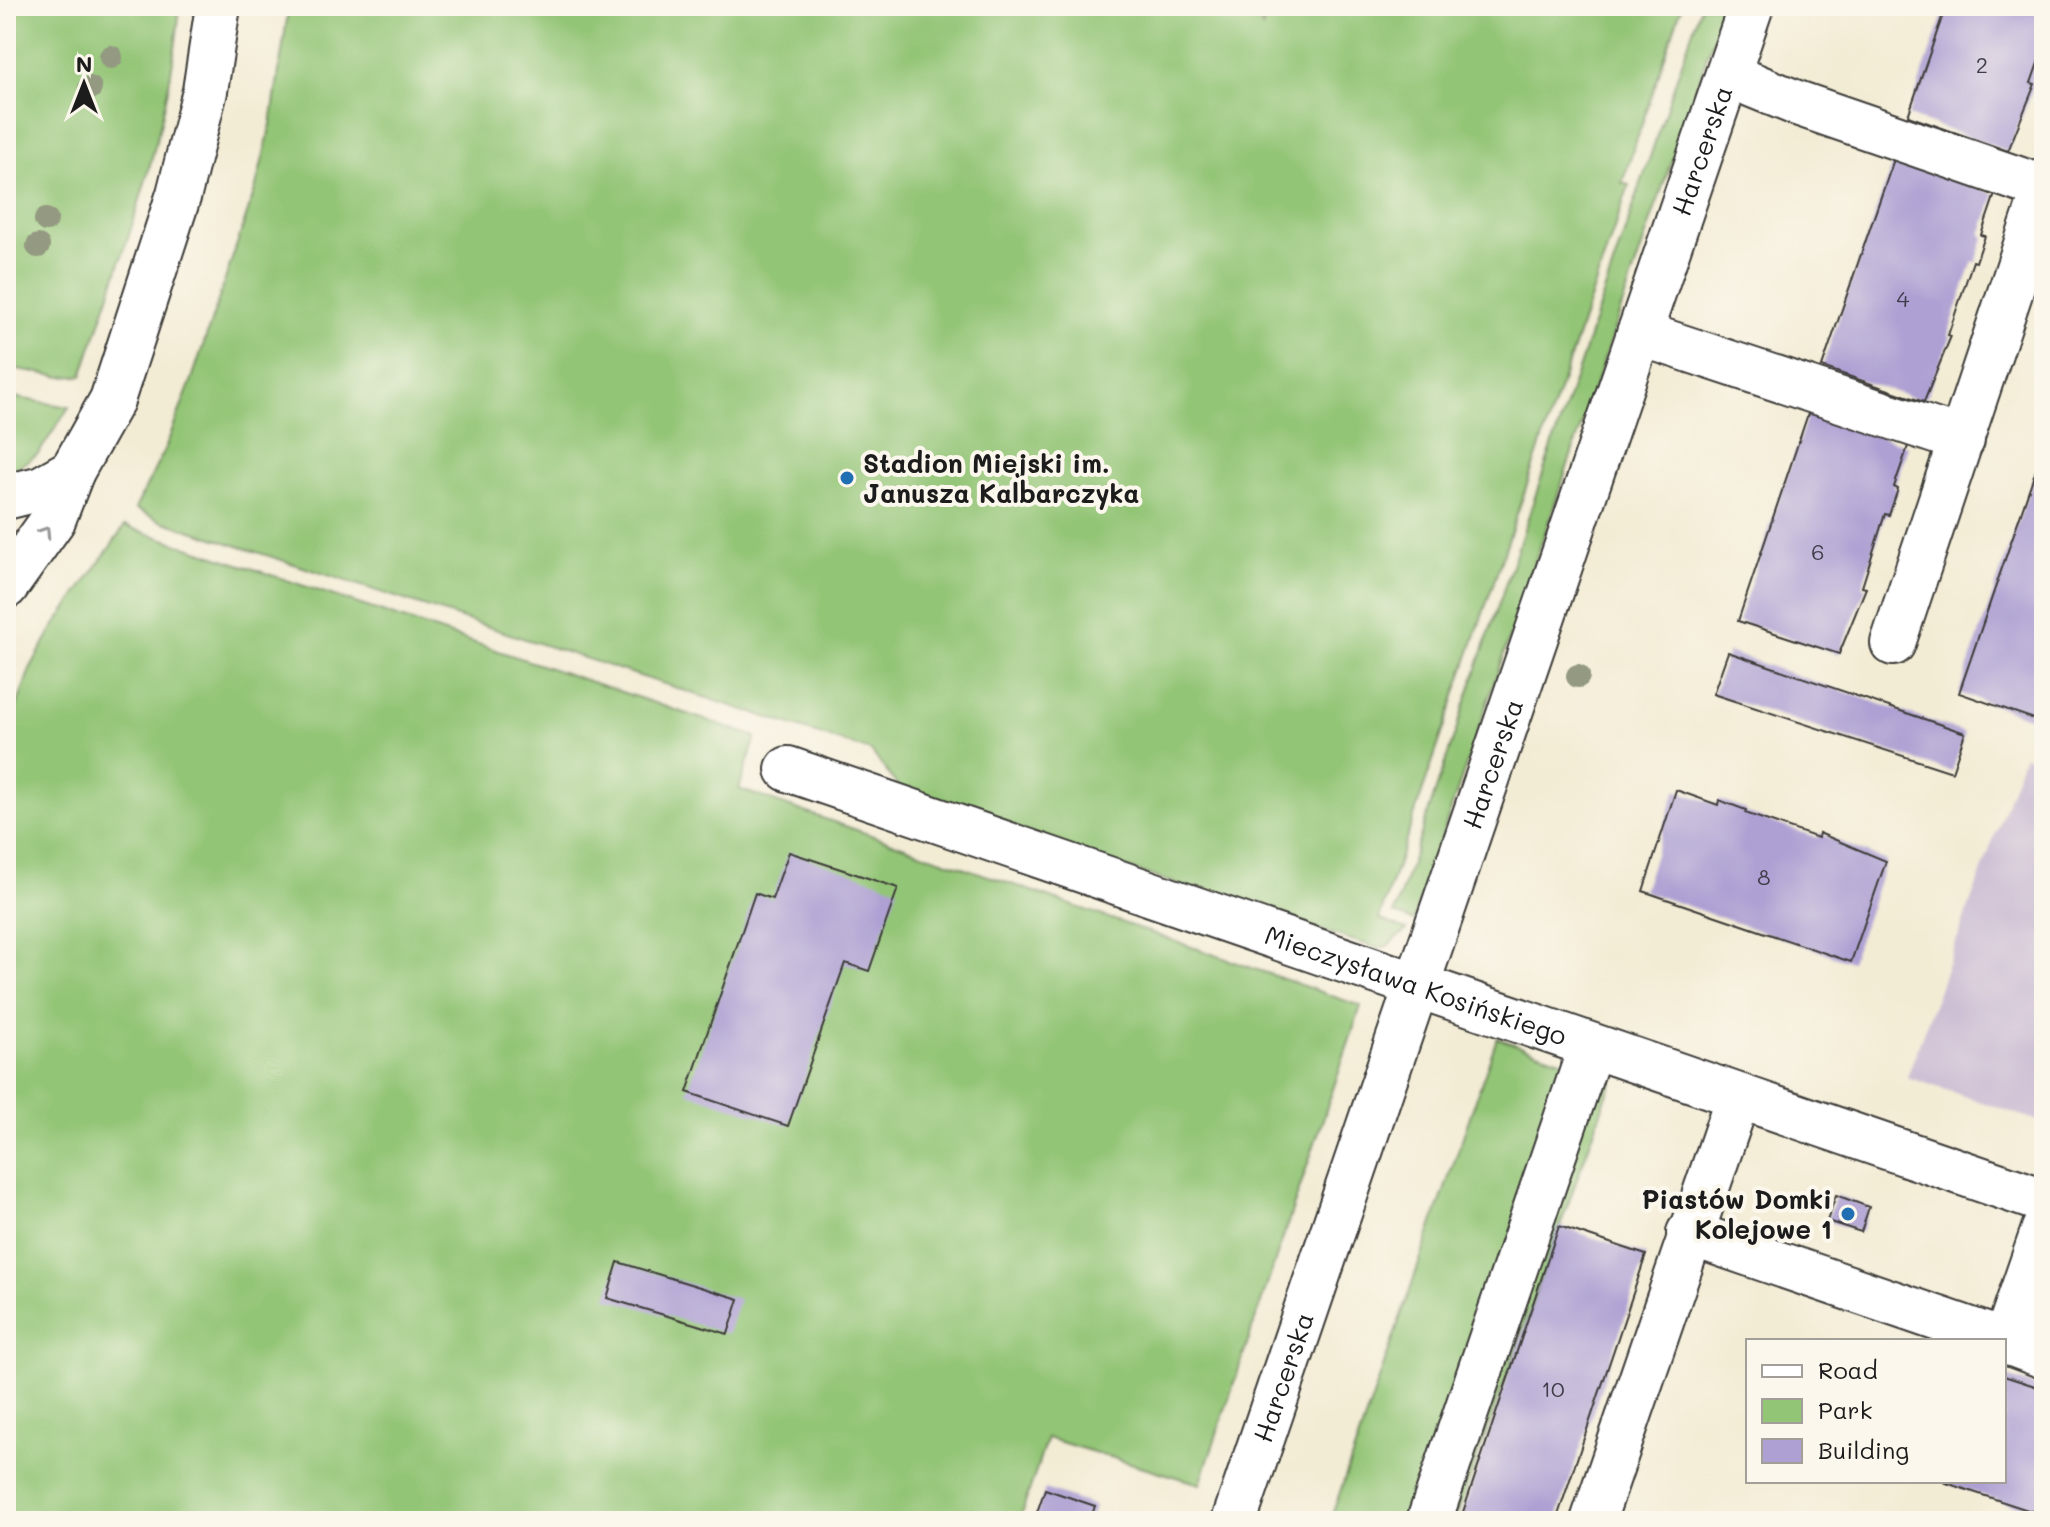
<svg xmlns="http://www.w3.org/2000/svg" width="2050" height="1527" font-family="Mali,sans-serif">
  <rect width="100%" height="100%" fill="#fbf7ec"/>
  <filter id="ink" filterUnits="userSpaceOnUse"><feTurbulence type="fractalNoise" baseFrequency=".0125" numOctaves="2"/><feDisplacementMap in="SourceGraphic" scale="16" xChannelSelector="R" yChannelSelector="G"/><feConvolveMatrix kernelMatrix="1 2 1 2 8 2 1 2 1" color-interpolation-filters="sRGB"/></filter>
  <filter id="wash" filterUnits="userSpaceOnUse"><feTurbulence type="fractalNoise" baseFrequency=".006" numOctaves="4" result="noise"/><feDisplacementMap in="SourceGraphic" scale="32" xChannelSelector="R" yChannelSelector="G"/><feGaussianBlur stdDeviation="1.8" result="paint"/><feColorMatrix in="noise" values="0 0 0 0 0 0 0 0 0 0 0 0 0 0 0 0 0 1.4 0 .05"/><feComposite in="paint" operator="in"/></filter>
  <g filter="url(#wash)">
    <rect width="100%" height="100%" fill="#f3ecd5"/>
    <path fill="#ccbfd4" d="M 2024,755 L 2044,762 L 2044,1123 L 1907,1077 Z"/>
    <path fill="#93c576" stroke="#587049" stroke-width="2" d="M 6,6 L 180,6 C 169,133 122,256 82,376 L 61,377 L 6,367 Z
      M 289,6 L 1204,6 L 1261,23 L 1262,29 L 1270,6 L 1682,6 L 1622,183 L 1629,185 L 1379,919 L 1407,930 L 1387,946 L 1377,948 L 906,797 L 871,751 L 161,521 L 135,509 L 165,449 L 192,379 L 256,187 L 271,124 Z
      M 1701,6 L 1724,6 L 1413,921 L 1394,914 Z
      M 6,396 L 69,407 L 39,453 L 6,475 Z
      M 125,526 L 756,737 L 739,789 L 1361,1006 L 1200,1484 L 1047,1438 L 1019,1521 L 6,1521 L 6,738 L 30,669 L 51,631 Z
      M 1497,1038 L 1613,1078 L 1455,1521 L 1330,1521 Z"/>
    <g id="blocks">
      <path fill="#aea0d3" d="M 1210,6 L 1249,6 L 1244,19 Z
        M 1946,6 L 2044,6 L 2044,46 L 2031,83 L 2035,84 L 2008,151 L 1908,116 Z
        M 1894,159 L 1995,194 L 1981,235 L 1985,236 L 1976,262 L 1973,261 L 1948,335 L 1951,336 L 1924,402 L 1822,367 Z
        M 1809,411 L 1908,446 L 1894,487 L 1898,489 L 1889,515 L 1885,514 L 1862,587 L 1866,588 L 1839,654 L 1738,621 Z
        M 2044,446 L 2044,698 L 2037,720 L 1959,693 Z
        M 1728,652 L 1965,733 L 1952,772 L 1713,694 Z
        M 1676,790 L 1718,805 L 1719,800 L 1746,810 L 1745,813 L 1818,838 L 1819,833 L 1886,861 L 1851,962 L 1643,891 Z
        M 789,852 L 898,888 L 869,971 L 845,963 L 788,1126 L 687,1092 L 755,893 L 772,899 Z
        M 1836,1195 L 1869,1207 L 1861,1232 L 1827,1221 Z
        M 1559,1226 L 1646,1255 L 1556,1521 L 1460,1521 Z
        M 618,1262 L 739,1299 L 728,1334 L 607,1298 Z
        M 2004,1376 L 2044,1389 L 2044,1502 L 2040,1514 L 1943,1482 L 2004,1481 Z
        M 1045,1489 L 1095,1506 L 1090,1521 L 1034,1521 Z"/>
    </g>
  </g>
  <g filter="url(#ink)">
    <use href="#blocks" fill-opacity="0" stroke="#3c3b38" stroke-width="2"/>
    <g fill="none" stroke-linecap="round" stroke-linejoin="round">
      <g stroke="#3c3b38" stroke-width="48">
        <g id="minor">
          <path d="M 1728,75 L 1794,102 L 2044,188"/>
          <path d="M 1639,333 L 1962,440"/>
          <path d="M 6,497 L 42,488 L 72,471"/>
          <path d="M 6,586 L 53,520 L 72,471 L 112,400 L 179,194 L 205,91 L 218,6"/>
          <path d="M 1893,643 L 2044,191"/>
          <path id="s1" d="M 788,769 L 2044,1201"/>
          <path d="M 1689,1233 L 2003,1341"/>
          <path d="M 2004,1341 L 2044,1356"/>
          <path d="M 2005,1342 L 2044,1229"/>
          <path id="s2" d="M 1234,1521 L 1751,6"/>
          <path d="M 1429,1521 L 1591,1046"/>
          <path d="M 1593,1521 L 1738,1097"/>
        </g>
      </g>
      <use href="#minor" stroke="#fff" stroke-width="44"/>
    </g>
    <g fill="#949a81">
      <circle cx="111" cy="57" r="12"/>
      <circle cx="90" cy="88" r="12"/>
      <circle cx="46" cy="220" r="12"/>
      <circle cx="38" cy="246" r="12"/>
      <circle cx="1578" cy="676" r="12"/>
    </g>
    <defs><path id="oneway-chevron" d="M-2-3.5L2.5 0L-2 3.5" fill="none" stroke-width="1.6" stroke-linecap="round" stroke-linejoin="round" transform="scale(2)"/></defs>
    <use stroke="#999" href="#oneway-chevron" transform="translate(45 532) rotate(-57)"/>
  </g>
  <g fill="#1f6fb2" stroke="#fbf7ec" stroke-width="3">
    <circle cx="847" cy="478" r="8"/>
    <circle cx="1848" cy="1214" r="8"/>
  </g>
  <g text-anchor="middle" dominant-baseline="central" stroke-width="8" stroke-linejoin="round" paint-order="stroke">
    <g font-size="22" fill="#403d4a">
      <text x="1982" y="64">2</text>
      <text x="1903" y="298">4</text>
      <text x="1818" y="551">6</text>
      <text x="1764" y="876">8</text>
      <text x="1553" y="1388">10</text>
    </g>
    <g font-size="26" fill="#1c1c1c" stroke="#fbf7ec">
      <text stroke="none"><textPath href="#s2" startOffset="1448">Harcerska</textPath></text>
      <text stroke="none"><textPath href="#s2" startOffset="800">Harcerska</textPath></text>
      <text stroke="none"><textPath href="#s1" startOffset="664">Mieczysława Kosińskiego</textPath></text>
      <text stroke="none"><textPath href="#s2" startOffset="152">Harcerska</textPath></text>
    </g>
    <g font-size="26" font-weight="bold" fill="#1c1c1c" stroke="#fbf7ec" text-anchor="start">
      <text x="863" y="463">Stadion Miejski im.<tspan x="863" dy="30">Janusza Kalbarczyka</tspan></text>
      <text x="1832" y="1199" text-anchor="end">Piastów Domki<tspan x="1832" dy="30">Kolejowe 1</tspan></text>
    </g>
  </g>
  <rect width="2050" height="1527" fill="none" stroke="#fbf7ec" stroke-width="32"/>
  <rect x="1746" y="1339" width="260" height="144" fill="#fbf7ec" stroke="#a29f99" stroke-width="2"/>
  <rect x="1762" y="1365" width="40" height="12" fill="#ffffff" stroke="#a29f99" stroke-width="2"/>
  <text x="1818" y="1379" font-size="24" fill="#1c1c1c">Road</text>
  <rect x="1762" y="1399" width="40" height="24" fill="#93c576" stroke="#a29f99" stroke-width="2"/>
  <text x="1818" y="1419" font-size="24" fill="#1c1c1c">Park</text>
  <rect x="1762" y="1439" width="40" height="24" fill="#aea0d3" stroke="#a29f99" stroke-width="2"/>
  <text x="1818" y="1459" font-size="24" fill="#1c1c1c">Building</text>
  <g transform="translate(84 84)" stroke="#fbf7ec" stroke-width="6" paint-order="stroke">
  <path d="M0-6L14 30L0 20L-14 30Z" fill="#1c1c1c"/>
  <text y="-12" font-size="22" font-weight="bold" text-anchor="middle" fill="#1c1c1c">N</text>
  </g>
</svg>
